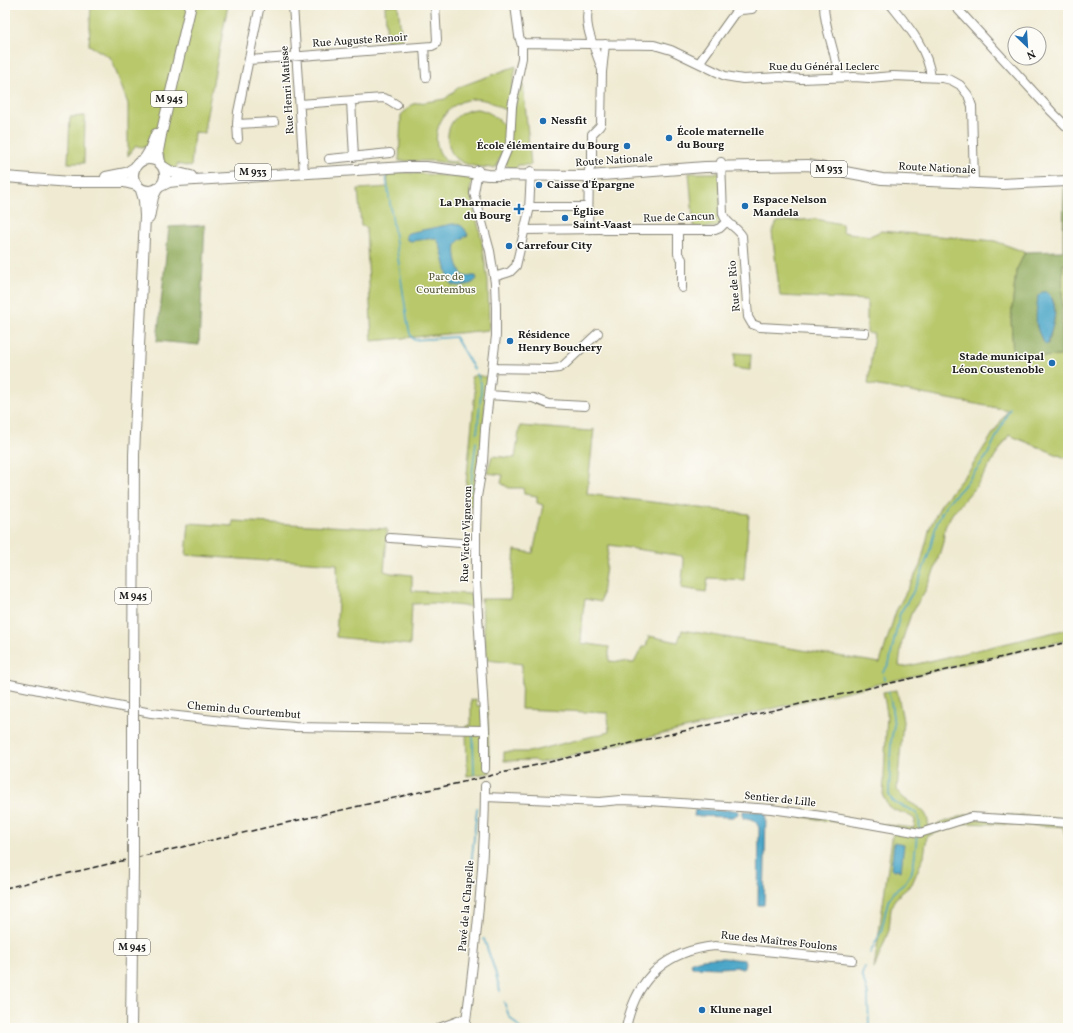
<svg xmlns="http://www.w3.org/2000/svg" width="1073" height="1033" font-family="Vollkorn,serif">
  <rect width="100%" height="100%" fill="#fdfcf7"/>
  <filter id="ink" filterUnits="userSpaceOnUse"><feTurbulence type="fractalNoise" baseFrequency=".025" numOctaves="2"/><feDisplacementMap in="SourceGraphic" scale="8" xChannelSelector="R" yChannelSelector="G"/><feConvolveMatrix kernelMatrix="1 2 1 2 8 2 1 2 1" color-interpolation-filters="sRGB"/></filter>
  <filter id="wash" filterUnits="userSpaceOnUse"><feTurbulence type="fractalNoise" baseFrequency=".012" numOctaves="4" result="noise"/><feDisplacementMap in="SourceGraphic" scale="16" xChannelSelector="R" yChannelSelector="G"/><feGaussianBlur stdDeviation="0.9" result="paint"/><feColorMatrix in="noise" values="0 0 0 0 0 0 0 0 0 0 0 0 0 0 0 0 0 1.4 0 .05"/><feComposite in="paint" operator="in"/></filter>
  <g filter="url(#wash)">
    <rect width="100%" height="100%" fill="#efead1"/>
    <path fill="#b8c86b" stroke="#6a7244" d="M 91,5 L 228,5 L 205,124 L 205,133 L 194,132 L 191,167 L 177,164 L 176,170 L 165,165 L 160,149 L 136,146 L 128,156 L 128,104 L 111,58 L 89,45 Z
      M 385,5 L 398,5 L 402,42 L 387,44 Z
      M 516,66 L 508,111 L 503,108 L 502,109 C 459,76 417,133 446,161 L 454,162 L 456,161 L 460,165 L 433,161 L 399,161 L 401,115 L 413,104 L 445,99 L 459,87 Z
      M 523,83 L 531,165 L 518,165 L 516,169 L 510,168 L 505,164 C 509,139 511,106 523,83 Z
      M 477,109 C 492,111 497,120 509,128 L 509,135 L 496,167 L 494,168 C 481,167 466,167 456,158 C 451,154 449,147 448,141 C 446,122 460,110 477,109 Z
      M 85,116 L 84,163 L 68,163 L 70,117 Z
      M 400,172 L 461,177 L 473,176 L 470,191 L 481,237 L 488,280 L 489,330 L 372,341 L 366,227 L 361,226 L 358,189 L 388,187 L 387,173 Z
      M 689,173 L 719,173 L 722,222 L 716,227 L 694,228 Z
      M 815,219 L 842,224 L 843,232 L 870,236 L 881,231 L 995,241 L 1025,252 L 1016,271 L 1011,318 L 1013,356 L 1038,357 L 1060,356 L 1063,264 L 1068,264 L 1068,459 L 1009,435 L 977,485 L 952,514 L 945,527 L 943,542 L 935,569 L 925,591 L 911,614 L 902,641 L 899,666 L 904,667 L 1068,629 L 1068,640 L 538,763 L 535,760 L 504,761 L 504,752 L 529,752 L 609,732 L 608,713 L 521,709 L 522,664 L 487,660 L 481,599 L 510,599 L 515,550 L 533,553 L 543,505 L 537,503 L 537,496 L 524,494 L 523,488 L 509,488 L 501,483 L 503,475 L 487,473 L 492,456 L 515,458 L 520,426 L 591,431 L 594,429 L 587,494 L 749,514 L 744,580 L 708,578 L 706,592 L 681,588 L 684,563 L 682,556 L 609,545 L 601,602 L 585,599 L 583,612 L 581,643 L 609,647 L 609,661 L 634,663 L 642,647 L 646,647 L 649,636 L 678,642 L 682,630 L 880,663 L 896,611 L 920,566 L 930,527 L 942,503 L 971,468 L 1008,410 L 868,384 L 874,334 L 867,333 L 867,300 L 780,296 L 772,232 L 777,222 Z
      M 735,353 L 751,354 L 750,370 L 734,368 Z
      M 476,375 L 487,377 L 482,453 L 474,506 L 464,505 L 475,392 L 471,377 Z
      M 233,521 L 387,529 L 387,537 L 384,571 L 391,573 L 412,575 L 412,591 L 472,594 L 473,607 L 433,603 L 412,604 L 410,645 L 336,637 L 338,601 L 337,564 L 268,559 L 267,561 L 186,555 L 189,523 L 233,526 Z
      M 897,690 L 903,721 L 897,790 C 905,804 921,805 926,815 C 928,818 928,823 929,827 L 965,815 L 981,813 L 1068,819 L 1068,851 L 1063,827 L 1052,826 L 963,823 L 927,836 L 924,856 L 912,884 L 895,899 L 891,908 L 889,930 L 874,969 L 893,831 L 773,812 L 914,828 L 915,820 C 908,812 896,813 888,806 C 886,803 885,799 883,797 L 887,713 L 883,692 Z
      M 476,699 L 477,706 L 487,706 L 490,773 L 467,776 L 466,726 L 471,725 L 471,700 Z"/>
    <path fill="#92ac5f" stroke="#57643e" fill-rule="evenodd" d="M 1064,185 L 1068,185 L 1068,264 L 1063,264 L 1061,356 L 1038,357 L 1013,356 L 1011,318 L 1016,271 L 1025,252 L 1063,251 ZM 1052,298 C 1059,313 1051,329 1048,344 L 1043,341 L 1036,325 Z
      M 205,225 L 199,345 L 157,341 L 169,227 Z"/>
    <path fill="#49a5c7" stroke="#326072" d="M 452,224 C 462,224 464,227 468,235 C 464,237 457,241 456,245 C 454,253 458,271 464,276 L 476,276 L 477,279 C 472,286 459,287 452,285 L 449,280 L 440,245 L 436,238 L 411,241 L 407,240 L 406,235 L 408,233 Z
      M 1042,292 L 1047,292 C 1062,309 1051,325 1048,344 L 1046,345 C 1033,328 1036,316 1038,296 Z
      M 695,810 L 734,810 L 738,811 L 738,814 L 733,817 L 694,816 Z
      M 743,811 L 766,812 L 764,905 L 758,905 L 759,828 C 756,820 751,818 743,818 Z
      M 894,842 L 904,844 L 901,871 L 891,869 Z
      M 723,958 L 744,960 L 745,962 L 744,968 L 742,969 L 736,967 L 720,968 L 692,967 L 690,963 C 699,958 713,958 723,958 Z"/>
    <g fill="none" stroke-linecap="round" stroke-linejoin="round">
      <path stroke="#49a5c7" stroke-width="1.5" d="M 386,176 L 407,319 L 410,334 L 414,340 L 455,337 L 474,369
        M 477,433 L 481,393 L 481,383 L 477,374
        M 470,491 L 476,442
        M 883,672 L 889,664 L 900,613 L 912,594 L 921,575 L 929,553 L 937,522 L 947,503 L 962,488 L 987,456 L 1010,408
        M 884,676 L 885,679
        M 888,692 L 891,702 L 894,725 L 891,741 L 889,794 C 894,813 924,801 919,830
        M 473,734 L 474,774
        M 471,866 L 477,808
        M 471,869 L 473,883
        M 484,939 L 495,971 L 500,991
        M 870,953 L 881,932 L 888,901 L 895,891 L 904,884 L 912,871 L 914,862 L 917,835
        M 865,967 L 862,974 L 868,995 L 869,1028
        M 504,1002 L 509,1016 L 520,1028"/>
    </g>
  </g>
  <g filter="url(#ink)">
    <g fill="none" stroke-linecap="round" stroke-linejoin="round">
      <g stroke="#868376" stroke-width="10">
        <path id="minor" d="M 293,5 L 304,173
          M 589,5 C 582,27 596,49 602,70
          M 824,5 C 824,30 837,53 838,77
          M 891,5 C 908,26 928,49 931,77
          M 954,5 L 1052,112 L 1068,128
          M 522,43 L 654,45 L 671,50 L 725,76 L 743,79 L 779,77 L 801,79 L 854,77 L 869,78 L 893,76 L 943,78 L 951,80 L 960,85 L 968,95 L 972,106 L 974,183
          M 424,47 L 426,77
          M 249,60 L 432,46 L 436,44 L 437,40 L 435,5
          M 699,63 L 734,14 L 741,10 L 752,9
          M 351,101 L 354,157
          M 300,104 L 383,98 L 389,100 L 397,105
          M 237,124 L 274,122
          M 238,139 L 237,124 L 238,112 L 260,5
          M 329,159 L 390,153
          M 721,162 L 723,214 C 726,224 737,227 742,236 L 748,317 L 752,324 L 760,327 L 865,333
          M 478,170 L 474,193 L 490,251 L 495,283 L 496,308 L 496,336 L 485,429 L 483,462 L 477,497 L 476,532 L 476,582 L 485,730 L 485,769
          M 589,170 L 592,165 L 592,134 L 599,127 L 601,124 L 602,72 L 605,44
          M 499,175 L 500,167 L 510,143 L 512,106 L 522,58 L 522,46 L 519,36 L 515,5
          M 529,207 L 588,207
          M 588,229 L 589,172
          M 524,230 L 600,229
          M 604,230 L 715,230 L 720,228 L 727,221
          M 678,230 L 678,254 L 682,259 L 682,288
          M 494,277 L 510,272 L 516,266 L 529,211 L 531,171
          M 492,368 L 551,369 L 559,368 L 564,365 L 598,333
          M 489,395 L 533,398 L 548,404 L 585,406
          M 390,538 L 475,544
          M 5,683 L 151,713 L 223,721 L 295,727 L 485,730
          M 485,797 L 599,802 L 620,800 L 649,801 L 771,809 L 829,817 L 920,833 L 971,817 L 1068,823
          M 439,1028 L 466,1018
          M 465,1028 C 476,948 485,867 485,786
          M 626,1028 C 636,979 665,951 715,946 L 852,960"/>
      </g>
      <g stroke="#868376" stroke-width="12">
        <path id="major" d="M133 175a16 16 0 1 1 32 0a16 16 0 1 1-32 0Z
          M 144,160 L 149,152 L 156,134
          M 160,163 L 158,151 L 161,135 L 191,5
          M 162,166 L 170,171 L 191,176
          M 5,177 L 71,182 L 124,182 L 136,185
          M 106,177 L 126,173 L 134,168
          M 161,186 L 169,182 L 178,181 L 405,167 L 426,167 L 488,175 L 589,176 L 705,167 L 808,165 L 882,179 L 1001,184 L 1068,181
          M 149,218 L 153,197 L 157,189
          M 133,701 L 134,455 L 145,216 L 144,200 L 141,190
          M 133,721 L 133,853
          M 131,1028 L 133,866"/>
      </g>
      <use href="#minor" stroke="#fff" stroke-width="8"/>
      <use href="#major" stroke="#fff" stroke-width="10"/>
      <path stroke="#1c1c1c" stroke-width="1.5" stroke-dasharray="6 3" stroke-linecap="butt" d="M 5,888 L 1068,642"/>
      <g stroke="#868376" stroke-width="12" stroke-linecap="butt">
        <path id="major-bridge" d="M 133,721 L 133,701
          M 133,866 L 133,853"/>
      </g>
      <use href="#major-bridge" stroke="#fff" stroke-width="10"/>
    </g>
  </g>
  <g fill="#1f6fb2" stroke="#fdfcf7" stroke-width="1.5">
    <circle cx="543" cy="121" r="4"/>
    <circle cx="669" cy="138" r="4"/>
    <circle cx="627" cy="146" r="4"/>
    <circle cx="539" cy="185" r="4"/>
    <circle cx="745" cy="206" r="4"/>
    <path d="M517 203h4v4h4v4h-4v4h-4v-4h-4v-4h4z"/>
    <circle cx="565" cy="218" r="4"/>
    <circle cx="509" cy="246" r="4"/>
    <circle cx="510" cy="341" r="4"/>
    <circle cx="1052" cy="363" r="4"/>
    <circle cx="702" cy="1010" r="4"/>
  </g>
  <g text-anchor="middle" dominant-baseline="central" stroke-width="3" stroke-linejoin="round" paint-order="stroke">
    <g fill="#fdfcf7" stroke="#605f5e" stroke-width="1">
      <rect x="151" y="91" width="36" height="16" rx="3"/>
      <rect x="811" y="161" width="36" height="16" rx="3"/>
      <rect x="235" y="164" width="36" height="16" rx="3"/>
      <rect x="115" y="588" width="36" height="16" rx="3"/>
      <rect x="114" y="939" width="36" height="16" rx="3"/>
    </g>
    <g font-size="10" font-weight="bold" fill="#1c1c1c">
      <text x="169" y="99">M 945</text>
      <text x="829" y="169">M 933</text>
      <text x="253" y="172">M 933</text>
      <text x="133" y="596">M 945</text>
      <text x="132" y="947">M 945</text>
    </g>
    <g font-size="11" fill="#1c1c1c" stroke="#fdfcf7">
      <text transform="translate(360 41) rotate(-4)">Rue Auguste Renoir</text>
      <text x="824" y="67">Rue du Général Leclerc</text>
      <text transform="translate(288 90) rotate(-94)">Rue Henri Matisse</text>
      <text transform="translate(614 161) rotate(-4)">Route Nationale</text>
      <text transform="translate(937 169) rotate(3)">Route Nationale</text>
      <text transform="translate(679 218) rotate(-2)">Rue de Cancun</text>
      <text transform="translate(735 286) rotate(-95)">Rue de Rio</text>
      <text transform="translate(467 534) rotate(-88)">Rue Victor Vigneron</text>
      <text transform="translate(244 711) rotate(5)">Chemin du Courtembut</text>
      <text transform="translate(780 800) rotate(6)">Sentier de Lille</text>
      <text transform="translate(467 906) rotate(-85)">Pavé de la Chapelle</text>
      <text transform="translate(779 942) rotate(6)">Rue des Maîtres Foulons</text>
    </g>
    <g font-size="11" font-weight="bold" fill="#1c1c1c" stroke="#fdfcf7" text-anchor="start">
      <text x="551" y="121">Nessfit</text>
      <text x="677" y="132">École maternelle<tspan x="677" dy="13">du Bourg</tspan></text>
      <text x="619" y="146" text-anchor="end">École élémentaire du Bourg</text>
      <text x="547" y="185">Caisse d'Épargne</text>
      <text x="753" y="200">Espace Nelson<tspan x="753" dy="13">Mandela</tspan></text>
      <text x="511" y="203" text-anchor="end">La Pharmacie<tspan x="511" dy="13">du Bourg</tspan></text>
      <text x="573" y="212">Église<tspan x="573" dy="13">Saint-Vaast</tspan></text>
      <text x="517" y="246">Carrefour City</text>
      <text x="518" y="335">Résidence<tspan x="518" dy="13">Henry Bouchery</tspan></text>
      <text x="1044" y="357" text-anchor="end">Stade municipal<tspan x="1044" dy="13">Léon Coustenoble</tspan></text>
      <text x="710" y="1010">Klune nagel</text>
    </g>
    <g font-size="11" fill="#535838" stroke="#fdfcf7">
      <text x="446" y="277">Parc de<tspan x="446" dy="13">Courtembus</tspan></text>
    </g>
  </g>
  <rect width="1073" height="1033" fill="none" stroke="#fdfcf7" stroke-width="20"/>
  <g transform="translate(1027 46) rotate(155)"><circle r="19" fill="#fdfcf7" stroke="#a3a29f"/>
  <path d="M0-3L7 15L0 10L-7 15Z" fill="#1f6fb2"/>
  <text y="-6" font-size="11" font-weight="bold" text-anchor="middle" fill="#1c1c1c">N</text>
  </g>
</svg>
